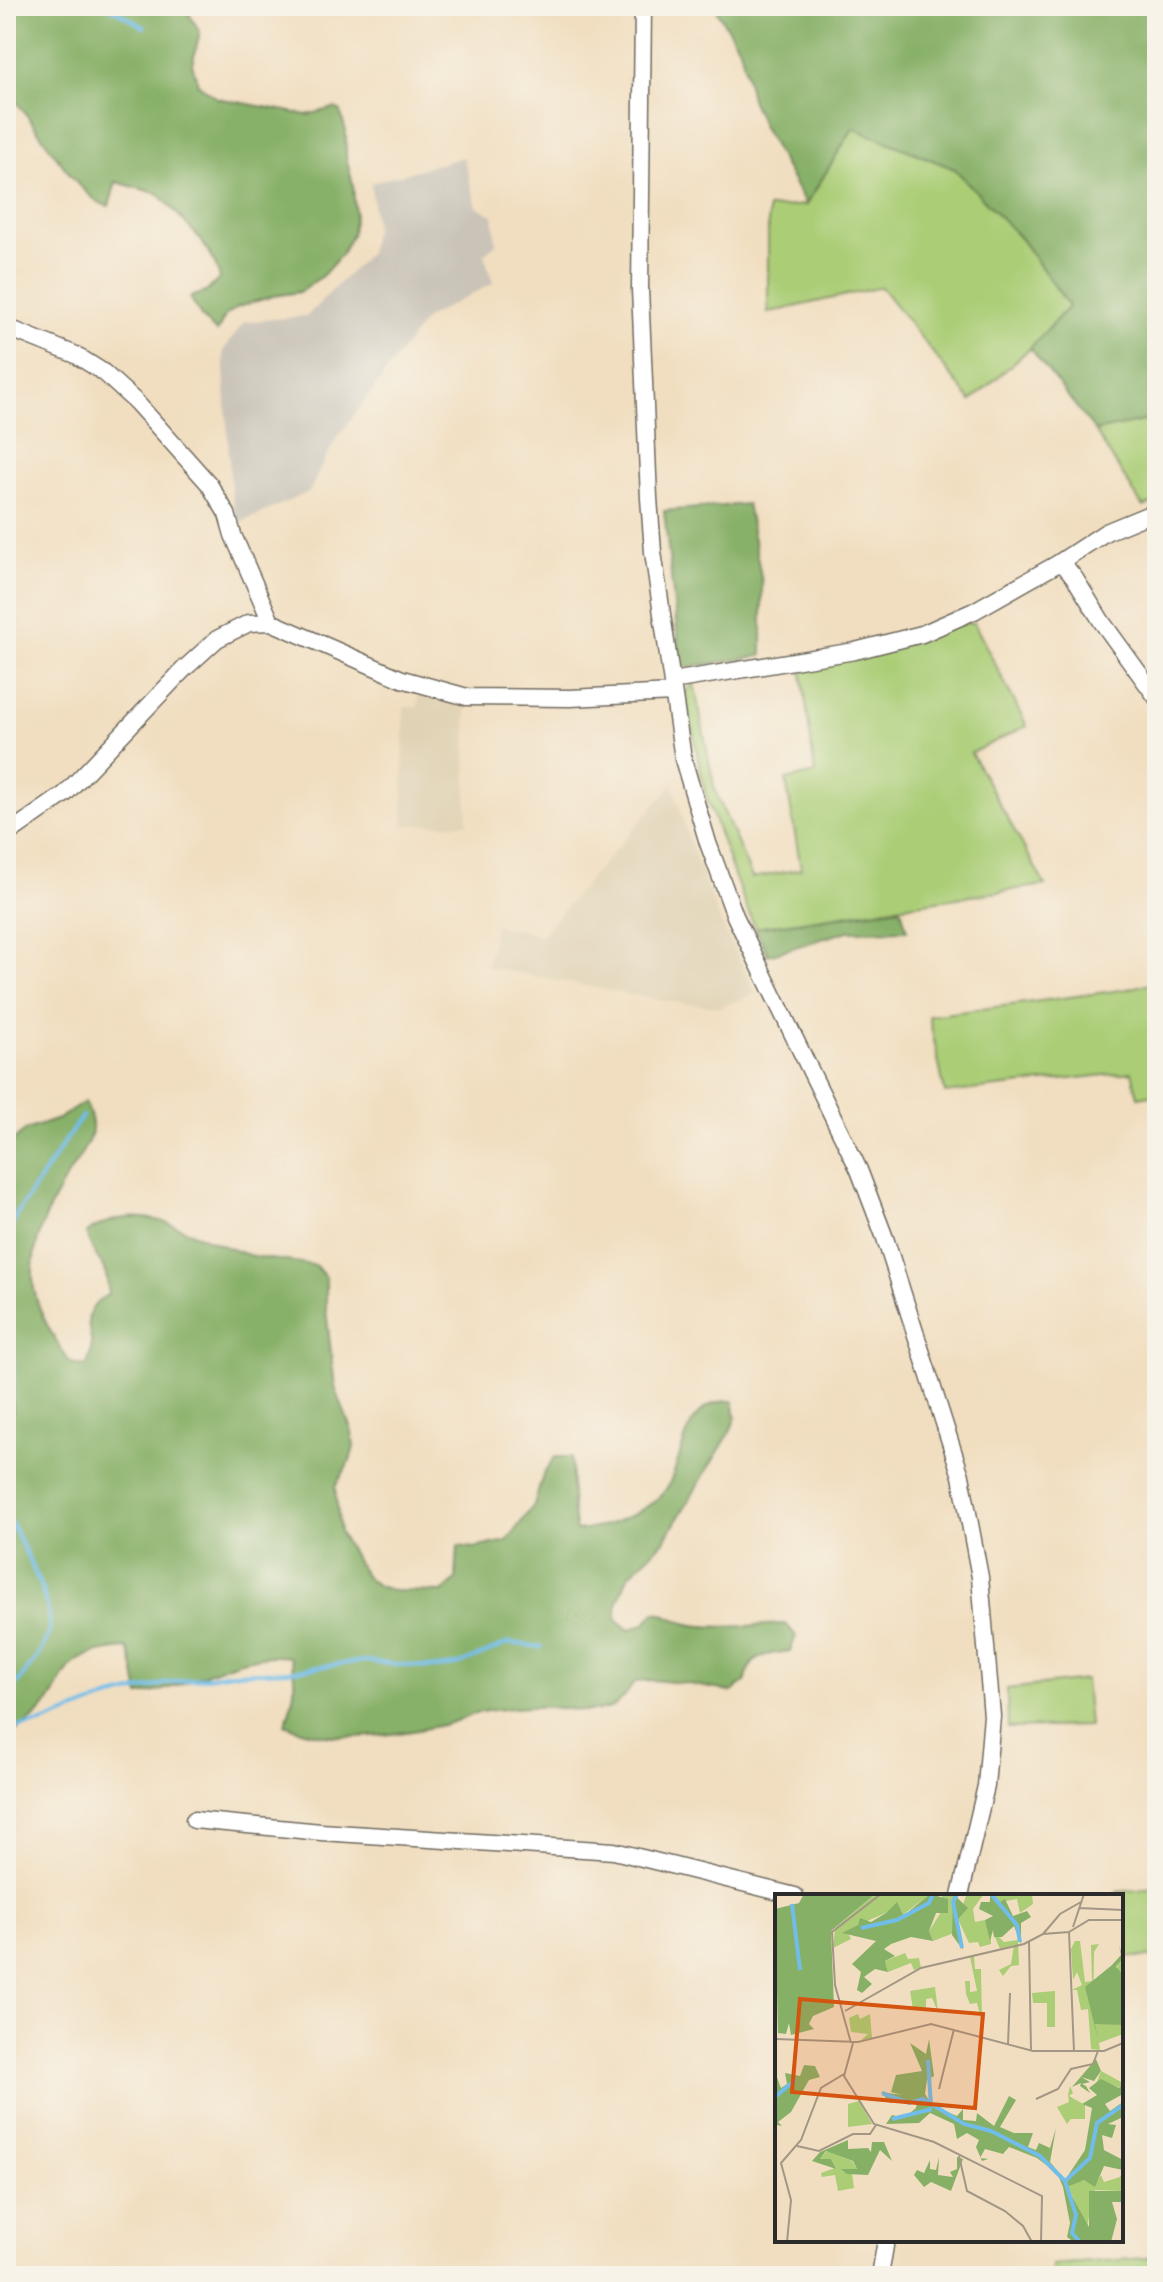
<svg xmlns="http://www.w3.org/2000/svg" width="1163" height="2282" font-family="Mynerve,sans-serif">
  <rect width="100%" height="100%" fill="#f7f3e8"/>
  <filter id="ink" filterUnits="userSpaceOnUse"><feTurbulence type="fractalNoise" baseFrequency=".0125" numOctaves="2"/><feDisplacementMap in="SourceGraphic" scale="16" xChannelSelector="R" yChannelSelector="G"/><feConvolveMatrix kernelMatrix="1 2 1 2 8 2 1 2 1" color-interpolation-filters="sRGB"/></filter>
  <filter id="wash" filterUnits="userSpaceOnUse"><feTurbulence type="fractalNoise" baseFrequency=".006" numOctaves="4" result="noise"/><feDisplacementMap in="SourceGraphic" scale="32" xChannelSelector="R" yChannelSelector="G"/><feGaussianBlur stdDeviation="1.8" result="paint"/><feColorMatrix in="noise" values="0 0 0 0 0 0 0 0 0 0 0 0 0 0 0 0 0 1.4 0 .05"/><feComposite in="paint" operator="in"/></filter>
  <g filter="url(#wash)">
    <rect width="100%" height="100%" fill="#f1dec0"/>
    <path fill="#e0d2b4" d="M 418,694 L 466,707 L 467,824 L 403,825 L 404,707 L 418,707 Z
      M 673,784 L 689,840 L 718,916 L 756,994 L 720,1007 L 664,1001 L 487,967 L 495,925 L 541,935 Z"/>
    <path fill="#c9c3b8" d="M 463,157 L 477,207 L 493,215 L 496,244 L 484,254 L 493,283 L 426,318 L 334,442 L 309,492 L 237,524 L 231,490 L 223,351 L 244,322 L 307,316 L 369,253 L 375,226 L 371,183 Z"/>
    <path fill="#aacd76" stroke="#6a7c50" stroke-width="2" d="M 853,128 L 955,169 L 1021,239 L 1069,306 L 1030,348 L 971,401 L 881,287 L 768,313 L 768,208 L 806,205 Z
      M 1157,418 L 1157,502 L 1143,507 L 1095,431 Z
      M 965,623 L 974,623 L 1027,726 L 971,753 L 1045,885 L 755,928 L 736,881 L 705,793 L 685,692 L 694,683 L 715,791 L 752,878 L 801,869 L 786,780 L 815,773 L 801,665 Z
      M 1157,981 L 1157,1094 L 1138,1097 L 1132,1072 L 945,1093 L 929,1016 L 1128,989 Z
      M 1085,1680 L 1089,1726 L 1008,1728 L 1007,1689 Z
      M 1157,1888 L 1157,1957 L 1121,1957 L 1121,1896 L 1116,1896 L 1116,1892 Z
      M 1157,2257 L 1157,2272 L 1052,2276 L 1052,2265 Z"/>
    <path fill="#87b067" stroke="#596e49" stroke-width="2" d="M 6,6 L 193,6 L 189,14 L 200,32 L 192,64 L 198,84 L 217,98 L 307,115 L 334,108 L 340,110 L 346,132 L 346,157 L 353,185 L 355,213 L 352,234 L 341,255 L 323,275 L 300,292 L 273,296 L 238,307 L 225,316 L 217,332 L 202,318 L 190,297 L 206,292 L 220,278 L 215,263 L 201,240 L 159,194 L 116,182 L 109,206 C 78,202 32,114 6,90 Z
      M 714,6 L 1157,6 L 1157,418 L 1095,431 L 1030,348 L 1069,306 L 1021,239 L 955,169 L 853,128 L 806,205 L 763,127 L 751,99 L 741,51 Z
      M 747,504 L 762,582 L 762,656 L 681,668 L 664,511 Z
      M 901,908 L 907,930 L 848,931 L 768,955 L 755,928 Z
      M 85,1102 C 90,1113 95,1126 90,1137 C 85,1150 75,1163 68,1175 C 49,1205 31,1243 33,1279 C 34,1308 55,1340 70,1363 L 86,1366 C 104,1332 68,1321 108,1294 C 109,1262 93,1260 86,1233 C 145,1194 192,1239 249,1255 C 271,1261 294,1260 316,1266 L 326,1278 L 326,1310 L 335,1387 L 352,1432 L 354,1447 L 350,1461 L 335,1487 L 340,1533 L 365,1576 L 378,1586 L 393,1591 L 442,1592 L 456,1580 L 458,1546 L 474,1548 L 507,1541 L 534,1505 L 544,1472 L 555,1457 L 571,1457 C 573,1481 570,1508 576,1531 C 603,1529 654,1511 668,1486 C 686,1453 683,1399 733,1401 L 736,1417 L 729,1434 L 664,1541 L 628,1576 L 617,1604 L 616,1619 L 629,1630 L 644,1624 L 655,1612 C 667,1614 674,1620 685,1623 C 705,1630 762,1625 786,1624 L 796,1636 L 790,1651 C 765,1655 751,1653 745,1682 L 732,1692 L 683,1683 L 651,1680 L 635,1682 C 628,1691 620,1704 610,1708 C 589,1715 570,1708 549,1707 C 531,1706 512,1708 494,1710 C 475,1711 460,1721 442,1725 C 393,1736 332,1745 285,1724 C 294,1701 298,1681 290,1657 C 237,1649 191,1688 140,1695 C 134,1678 136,1664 127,1648 C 112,1649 92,1652 79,1660 C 66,1668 60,1684 53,1696 C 41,1713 25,1728 6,1736 L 6,1430 C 15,1413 16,1402 6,1385 L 6,1147 L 26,1130 L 58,1119 Z"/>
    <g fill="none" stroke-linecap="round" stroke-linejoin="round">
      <path stroke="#71bdea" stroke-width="4" d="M 108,6 L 144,27
        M 6,1244 L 16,1215 L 82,1116
        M 6,1312 C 11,1336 20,1392 6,1413
        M 6,1513 C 19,1540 53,1600 49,1629 C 45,1653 20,1678 6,1697
        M 6,1729 L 42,1723 L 108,1698 L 168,1683 L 232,1673 L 288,1671 L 364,1661 L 436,1668 L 460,1664 L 509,1643 L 541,1647"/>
    </g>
  </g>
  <g filter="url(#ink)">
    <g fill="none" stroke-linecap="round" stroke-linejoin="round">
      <g stroke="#706a5f" stroke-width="19">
        <path id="minor" d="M 643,6 L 640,289 L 649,498 L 653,552 L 683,759 L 708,843 L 735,916 L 859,1170 L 885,1238 L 961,1476 L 980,1577 L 992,1716 L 986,1786 L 960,1896
          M 6,327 L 76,355 L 103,372 L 136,402 L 209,484 L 227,514 L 233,535 L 271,622
          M 1057,564 L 1064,565 L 1074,577 L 1102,622 L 1157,698
          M 672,681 L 855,651 L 922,634 L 974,611 L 1057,564 L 1106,532 L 1157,511
          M 6,835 L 65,794 L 183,670 L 217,639 L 249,623 L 271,622 L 402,679 L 467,697 L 570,698 L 673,693
          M 194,1820 L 321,1832 L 614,1851 L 795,1896
          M 880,2276 L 886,2240"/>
      </g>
      <use href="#minor" stroke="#fff" stroke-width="16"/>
    </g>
  </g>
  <g transform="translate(775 1894)">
    <rect width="348" height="348" fill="#f1dec0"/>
    <path d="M 100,0 L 155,0 L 125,23 L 115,17 L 83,31 L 73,39 L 76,45 L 58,54 L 60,34 ZM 166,0 L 178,0 L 179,39 L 158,47 L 154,37 L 170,12 ZM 215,0 L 208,1 L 198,15 L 200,28 L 210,26 L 215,35 L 216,50 L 205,53 L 203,48 L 194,49 L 183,25 L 191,2 ZM 218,0 L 257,0 L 258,10 L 245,19 L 242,5 L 225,8 ZM 217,36 L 229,48 L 243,46 L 244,71 L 236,72 L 228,82 L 224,76 L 236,70 L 239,51 L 225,55 ZM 300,47 L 305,47 L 310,88 L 317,87 L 316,51 L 324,50 L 319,58 L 318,123 L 348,61 L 348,119 L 341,130 L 348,131 L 348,140 L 324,149 L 325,156 L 316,155 L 313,115 L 306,116 L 302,96 L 297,96 L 307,91 L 302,78 L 298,86 L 296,55 ZM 130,59 L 133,65 L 144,64 L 146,74 L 139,76 L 136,69 L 113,78 L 110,67 ZM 199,62 L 200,75 L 206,75 L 207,129 L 202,109 L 195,110 L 191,100 L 190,87 L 195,87 L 195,98 L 202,97 L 195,63 ZM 160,93 L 163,118 L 157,104 L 151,105 L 151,113 L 138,115 L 135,97 ZM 280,97 L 280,133 L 272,133 L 272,109 L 258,109 L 257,99 ZM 83,120 L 85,125 L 95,120 L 97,144 L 86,146 L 93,140 L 76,138 L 74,124 ZM 326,177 L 348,189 L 346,194 L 334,190 L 339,198 L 332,202 L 326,191 L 320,193 ZM 295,192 L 298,199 L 294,202 L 310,211 L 310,225 L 296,225 L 292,230 L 282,213 L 294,208 L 293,201 ZM 84,207 L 97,230 L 73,233 L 73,210 ZM 52,257 L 77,267 L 82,275 L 72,280 L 77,279 L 79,294 L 63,297 L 60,281 L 47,283 L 46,279 L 60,274 L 56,265 L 45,265 ZM 348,277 L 348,297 L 320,296 L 312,332 L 292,291 L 309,286 L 320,290 L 326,281 L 329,288 L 345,283 Z" fill="#aacd76"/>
    <path d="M 29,0 L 100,0 L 56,37 L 59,113 L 38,122 L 34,130 L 39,135 L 16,141 L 14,129 L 11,140 L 3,139 L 0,15 L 24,9 ZM 155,0 L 173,5 L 173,19 L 161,19 L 154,37 L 158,47 L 136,43 L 116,50 L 109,55 L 120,62 L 110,67 L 113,78 L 100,75 L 89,83 L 97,90 L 87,99 L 82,96 L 86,78 L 77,70 L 101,47 L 67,39 L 83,31 L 85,24 L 96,28 L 111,19 L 122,8 L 128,21 L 132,19 ZM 178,0 L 193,14 L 183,25 L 188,56 L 177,41 ZM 215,0 L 225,8 L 230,5 L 238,22 L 252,17 L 256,23 L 246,29 L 246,50 L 239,32 L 227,43 L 219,43 L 218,36 L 215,47 L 210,26 L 218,22 L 204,15 L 206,8 L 215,8 ZM 344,51 L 348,64 L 341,73 L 348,80 L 348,131 L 320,130 L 323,145 L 310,93 L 337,71 L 346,61 ZM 154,145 L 159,182 L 152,186 L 150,200 L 158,212 L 182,222 L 188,215 L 188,226 L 201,227 L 202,219 L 219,232 L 234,202 L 241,206 L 225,233 L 239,239 L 258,239 L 253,253 L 261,256 L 264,249 L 275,254 L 281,234 L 275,268 L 290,286 L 310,256 L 317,214 L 307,210 L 322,201 L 314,194 L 326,185 L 344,194 L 348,191 L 348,200 L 330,210 L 335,217 L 348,208 L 348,223 L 333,230 L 341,231 L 337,244 L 327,241 L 329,256 L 348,266 L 348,276 L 329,272 L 320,293 L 309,286 L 292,293 L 314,333 L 314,297 L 348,297 L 348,308 L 337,308 L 342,325 L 336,348 L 299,348 L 292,343 L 295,329 L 288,293 L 282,279 L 262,264 L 234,253 L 228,260 L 210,255 L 205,264 L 213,265 L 207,267 L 201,253 L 204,246 L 192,239 L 182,245 L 179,230 L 155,219 L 144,229 L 111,230 L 117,221 L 129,224 L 141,214 L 142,209 L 131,206 L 115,209 L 106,198 L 127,201 L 116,198 L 121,181 L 147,177 L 135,149 L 151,160 ZM 321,165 L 326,177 L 319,187 L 306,183 L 315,188 L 307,190 L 311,192 L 315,199 L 305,192 L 306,189 L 297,193 ZM 29,171 L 40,172 L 45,183 L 34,186 L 16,218 L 3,228 L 7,232 L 2,231 L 0,178 L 6,194 L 12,190 L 10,179 L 25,182 ZM 73,246 L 73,255 L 93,254 L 96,258 L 97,248 L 109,248 L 117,267 L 105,256 L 93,281 L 72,280 L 66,275 L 82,275 L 78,267 L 51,257 L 45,265 L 56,265 L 61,275 L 37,267 L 45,258 ZM 164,263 L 163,281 L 178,283 L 175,278 L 182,275 L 182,263 L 188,265 L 176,297 L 156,288 L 149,293 L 139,281 L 142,276 L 149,279 L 155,266 L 155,275 L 161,276 Z" fill="#87b067"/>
    <path fill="none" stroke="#71bdea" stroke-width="4" d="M 182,0 L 178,8 L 187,54M 216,0 L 242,31 L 245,48M 17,10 L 25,76M 86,34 L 122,26 L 154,9 L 158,0M 153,166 L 156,212M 107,199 L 134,209 L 148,205 L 189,230 L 216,237 L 265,262 L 290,287M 0,203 L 20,186M 117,225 L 157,215M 55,348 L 81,348M 305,348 L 297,339 L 301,321 L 290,287 L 315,264 L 322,229 L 348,211"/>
    <path fill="none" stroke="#a29684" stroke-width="2" d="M 304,14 L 348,16M 298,33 L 309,0M 268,40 L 285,20 L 306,8M 254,48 L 256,157M 70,117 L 146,74 L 249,50 L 268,40 L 294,38M 0,145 L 83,148 L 156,130 L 258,157 L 329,157 L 348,149M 76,149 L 60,91 L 57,38 L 106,0M 78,149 L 69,182 L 99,230 L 159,248 L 267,302 L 266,348M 233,150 L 235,99M 299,157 L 294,38 L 314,26 L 348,26M 164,195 L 179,135M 261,205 L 283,195 L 296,175 L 318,170 L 323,157M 22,252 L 44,257 L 78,240 L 95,240 L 101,231M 184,262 L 192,297 L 230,317 L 248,332 L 257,348M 12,348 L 16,306 L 6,269 L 26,246 L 46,194 L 69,180"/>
    <path fill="#d5540f" fill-opacity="0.15" stroke="#d5540f" stroke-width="4" d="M 25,105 L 208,120 L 200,214 L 17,198 Z"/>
    <rect width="348" height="348" fill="none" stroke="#2b2b2b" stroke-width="4"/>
  </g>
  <rect width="1163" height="2282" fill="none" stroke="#f7f3e8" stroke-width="32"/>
</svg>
